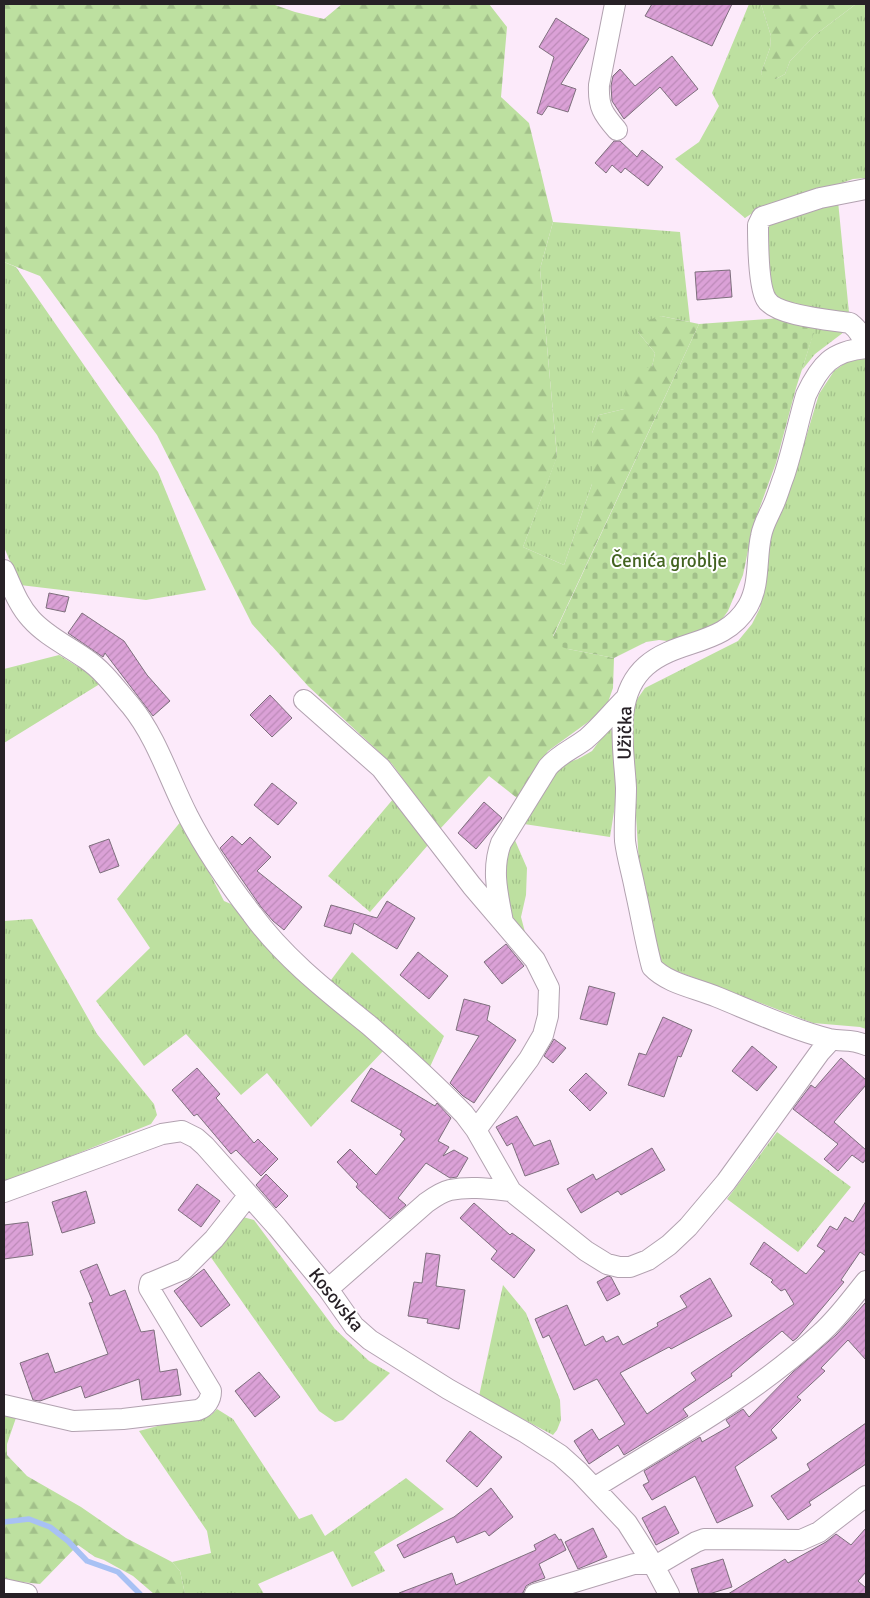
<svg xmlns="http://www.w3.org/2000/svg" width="870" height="1598" font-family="Signika,sans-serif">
  <defs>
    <pattern id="grass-tufts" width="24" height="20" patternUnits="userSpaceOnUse" patternTransform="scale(1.25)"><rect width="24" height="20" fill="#bde0a0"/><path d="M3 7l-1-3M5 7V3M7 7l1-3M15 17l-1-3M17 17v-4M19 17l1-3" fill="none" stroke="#a2c08a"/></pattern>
    <pattern id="forest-firs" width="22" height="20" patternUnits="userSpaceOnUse" patternTransform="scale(1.25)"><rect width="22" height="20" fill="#bde0a0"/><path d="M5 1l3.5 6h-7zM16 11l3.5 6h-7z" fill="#a2c08a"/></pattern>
    <pattern id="cemetery-stones" width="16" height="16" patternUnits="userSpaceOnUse" patternTransform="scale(1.25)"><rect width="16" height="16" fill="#bde0a0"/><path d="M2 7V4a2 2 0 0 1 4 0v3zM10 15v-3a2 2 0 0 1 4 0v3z" fill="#a2c08a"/></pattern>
    <pattern id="building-hatch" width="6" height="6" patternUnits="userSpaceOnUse" patternTransform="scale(1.25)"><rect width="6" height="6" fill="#dba1d7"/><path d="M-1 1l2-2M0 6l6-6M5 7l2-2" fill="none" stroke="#bc8ab8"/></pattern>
  </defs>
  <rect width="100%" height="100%" fill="#fceafa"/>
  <path fill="url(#grass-tufts)" d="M 749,4 L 761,4 L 771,36 L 770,48 L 761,73 L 764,79 L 776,79 L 785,74 L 790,61 L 815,35 L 856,4 L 866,4 L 866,178 L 853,179 L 765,210 L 751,214 L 745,218 L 675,159 L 699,142 L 719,106 L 712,93 Z
    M 838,201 L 849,313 L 794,306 L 774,296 L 771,289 L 765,233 L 769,226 L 775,219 Z
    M 553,222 L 680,232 L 690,322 L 661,316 L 638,332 L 655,353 L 652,367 L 624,409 L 599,415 L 592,433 L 592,484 L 564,565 L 523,547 L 557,456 L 540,269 Z
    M 4,262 L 16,267 L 158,472 L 206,590 L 146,600 L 20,585 L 4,547 Z
    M 816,324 L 844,332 L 815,354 L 802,370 Z
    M 866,357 L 866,1029 L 860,1027 L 813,1023 L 671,969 L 660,963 L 640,881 L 634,783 L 633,705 L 645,688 L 738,641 L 752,624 L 760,608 L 768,564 L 769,535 L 797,467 L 819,394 L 834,371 L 851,359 Z
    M 59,655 L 103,682 L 4,743 L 4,669 Z
    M 611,725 L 617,775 L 616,799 L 610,837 L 524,824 L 551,772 L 563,764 L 578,759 L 592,751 Z
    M 394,798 L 428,845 L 370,912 L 328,876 Z
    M 182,820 L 224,901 L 231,904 L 289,966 L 384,1050 L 311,1127 L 267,1073 L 241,1095 L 186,1034 L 144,1066 L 96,1001 L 150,948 L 117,899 Z
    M 514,838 L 527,868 L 526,895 L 521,917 L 526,936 L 510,918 L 501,866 Z
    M 32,919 L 97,1034 L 154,1104 L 157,1115 L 151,1124 L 4,1183 L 4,921 Z
    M 352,952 L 444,1036 L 429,1069 L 328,984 Z
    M 777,1132 L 851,1187 L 798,1252 L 727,1199 Z
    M 243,1217 L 254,1220 L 335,1329 L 369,1361 L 390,1373 L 343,1420 L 335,1422 L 319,1411 L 210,1256 Z
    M 503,1285 L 526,1313 L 560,1400 L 561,1420 L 557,1430 L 553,1435 L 479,1396 Z
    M 217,1409 L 233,1419 L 299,1519 L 312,1514 L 325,1536 L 406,1478 L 444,1509 L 374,1552 L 385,1571 L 352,1587 L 333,1551 L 258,1584 L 264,1594 L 185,1594 L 180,1571 L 172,1562 L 211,1553 L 207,1531 L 139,1431 L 180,1420 L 211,1415 Z
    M 4,1413 L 17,1415 L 7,1444 L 4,1444 Z"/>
  <path fill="url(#forest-firs)" d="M 4,4 L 272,4 L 295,12 L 324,19 L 342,4 L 489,4 L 507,27 L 501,97 L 529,123 L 553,222 L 540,269 L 557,457 L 523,547 L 564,565 L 592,484 L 592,433 L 599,415 L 624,409 L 626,383 L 636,369 L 652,367 L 655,353 L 638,332 L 642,322 L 661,316 L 699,324 L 553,636 L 568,649 L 614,658 L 613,688 L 607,705 L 595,717 L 548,751 L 517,798 L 489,776 L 440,829 L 392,764 L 308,686 L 252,624 L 157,435 L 40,276 L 4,262 Z
    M 761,4 L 856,4 L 815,35 L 790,61 L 785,74 L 776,79 L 763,79 L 761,73 L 770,48 L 771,36 Z
    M 4,1444 L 7,1444 L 7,1455 L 27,1476 L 81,1507 L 126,1538 L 172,1562 L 180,1571 L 185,1594 L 154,1594 L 133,1576 L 104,1560 L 95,1557 L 78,1545 L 40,1584 L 4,1580 Z"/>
  <path fill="url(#cemetery-stones)" d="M 781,318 L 817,323 L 796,388 L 776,463 L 753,526 L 743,575 L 728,611 L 720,622 L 676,642 L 659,640 L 646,642 L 614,658 L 568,649 L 559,646 L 553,637 L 699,324 Z"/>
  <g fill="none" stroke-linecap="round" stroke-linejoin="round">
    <path stroke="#a8c1f4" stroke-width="5.5" d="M 4,1522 L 29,1519 L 50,1527 L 68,1541 L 87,1561 L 118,1572 L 140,1594"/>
  </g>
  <path fill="url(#building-hatch)" stroke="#7e6f7d" d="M 652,4 L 732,4 L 712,46 L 645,16 Z
    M 556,18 L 589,39 L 561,84 L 576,89 L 568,112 L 548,106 L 542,115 L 537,113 L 554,57 L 539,47 Z
    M 672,56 L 698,89 L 676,106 L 660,87 L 624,119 L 612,101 L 611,86 L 613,76 L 620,69 L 635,86 Z
    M 614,141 L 620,141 L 637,157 L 642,150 L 663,167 L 648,186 L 625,168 L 621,173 L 612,165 L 606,173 L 595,163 Z
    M 730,270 L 732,297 L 697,300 L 695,272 Z
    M 49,593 L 69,597 L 65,612 L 46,608 Z
    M 82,613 L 124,641 L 147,675 L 170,701 L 153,716 L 105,653 L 103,657 L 68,633 Z
    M 270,695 L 292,718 L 272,737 L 250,715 Z
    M 272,783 L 297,803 L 278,825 L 254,805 Z
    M 484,802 L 502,818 L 476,849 L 458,833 Z
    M 232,836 L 242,845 L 250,837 L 271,857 L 257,871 L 302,907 L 284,930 L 273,921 L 261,907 L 220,848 Z
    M 109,839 L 119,866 L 100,873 L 89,846 Z
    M 387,901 L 415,918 L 397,949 L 354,923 L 351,934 L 324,926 L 331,905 L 377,918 Z
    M 506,944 L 524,966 L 502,984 L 484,962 Z
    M 418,952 L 448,976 L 429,999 L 400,975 Z
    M 589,986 L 615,993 L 607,1025 L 580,1019 Z
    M 464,999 L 490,1006 L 487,1020 L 516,1040 L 474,1103 L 463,1096 L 450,1083 L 479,1036 L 456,1030 Z
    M 663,1017 L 692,1030 L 681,1057 L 678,1056 L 664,1097 L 628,1085 L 639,1053 L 646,1055 Z
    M 554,1039 L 566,1048 L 553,1063 L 544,1056 Z
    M 752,1046 L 777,1067 L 757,1091 L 732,1071 Z
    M 841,1058 L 866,1080 L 866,1085 L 834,1122 L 866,1150 L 866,1159 L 863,1163 L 852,1155 L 838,1171 L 824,1159 L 838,1144 L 793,1109 L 811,1085 L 815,1088 Z
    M 197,1068 L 220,1094 L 216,1098 L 254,1143 L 258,1139 L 278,1159 L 261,1176 L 236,1150 L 231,1154 L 197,1114 L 194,1116 L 172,1090 Z
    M 371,1068 L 435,1106 L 437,1103 L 451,1118 L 438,1141 L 449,1147 L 443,1156 L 454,1150 L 468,1158 L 457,1177 L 450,1178 L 426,1163 L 398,1198 L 406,1205 L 390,1219 L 356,1187 L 358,1184 L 337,1162 L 350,1149 L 376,1175 L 405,1139 L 400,1135 L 402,1131 L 351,1101 Z
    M 586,1073 L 607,1093 L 590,1111 L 569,1090 Z
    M 517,1116 L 534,1146 L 550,1140 L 559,1164 L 525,1176 L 512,1143 L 507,1146 L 496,1127 Z
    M 652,1148 L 665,1170 L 621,1195 L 618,1191 L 581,1213 L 567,1189 L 593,1174 L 596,1180 Z
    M 266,1174 L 288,1196 L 276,1208 L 256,1185 Z
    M 197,1184 L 220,1201 L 201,1227 L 178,1210 Z
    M 86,1191 L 95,1223 L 62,1233 L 52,1202 Z
    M 866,1201 L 866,1256 L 860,1252 L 841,1280 L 844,1282 L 797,1338 L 793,1341 L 782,1331 L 731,1374 L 732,1376 L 683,1409 L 688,1416 L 624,1455 L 618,1445 L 589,1464 L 574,1441 L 592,1429 L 599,1440 L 625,1424 L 597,1379 L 574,1390 L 549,1335 L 543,1338 L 535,1319 L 567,1305 L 585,1346 L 603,1336 L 606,1342 L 618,1336 L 623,1345 L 658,1326 L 657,1323 L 687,1307 L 680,1296 L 710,1278 L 732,1316 L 671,1349 L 669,1347 L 620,1373 L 647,1414 L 696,1380 L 691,1373 L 794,1304 L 785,1289 L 781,1291 L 771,1282 L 773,1280 L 750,1264 L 764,1242 L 806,1274 L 825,1251 L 817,1246 L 830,1226 L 837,1230 L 845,1217 L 853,1222 Z
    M 474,1203 L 510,1235 L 512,1233 L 535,1250 L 514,1278 L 491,1259 L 497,1251 L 460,1218 Z
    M 28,1222 L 33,1255 L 4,1259 L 4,1225 Z
    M 426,1253 L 440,1255 L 436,1286 L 465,1290 L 459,1329 L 427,1323 L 428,1319 L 408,1316 L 414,1282 L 422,1283 Z
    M 97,1264 L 110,1296 L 125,1290 L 141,1332 L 154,1330 L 160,1372 L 177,1369 L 181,1395 L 142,1400 L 139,1379 L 85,1398 L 81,1386 L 40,1401 L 33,1400 L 20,1363 L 48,1353 L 55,1373 L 108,1354 L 89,1303 L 93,1302 L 80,1271 Z
    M 204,1269 L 230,1305 L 201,1327 L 174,1291 Z
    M 608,1276 L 611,1277 L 620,1294 L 607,1301 L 597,1282 Z
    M 866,1302 L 866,1360 L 848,1340 L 821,1368 L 825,1371 L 797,1397 L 801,1400 L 771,1430 L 777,1438 L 735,1467 L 753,1506 L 717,1523 L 695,1476 L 652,1500 L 643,1485 L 649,1482 L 644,1471 L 700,1437 L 702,1442 L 730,1426 L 726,1420 L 743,1409 L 749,1417 L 793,1372 L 836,1335 Z
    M 259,1372 L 280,1397 L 255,1417 L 235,1391 Z
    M 866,1423 L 866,1464 L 809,1502 L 811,1505 L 788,1520 L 771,1496 L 810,1470 L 807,1464 Z
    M 470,1431 L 502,1457 L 477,1487 L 446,1461 Z
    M 491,1488 L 513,1517 L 489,1536 L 485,1531 L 457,1543 L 454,1536 L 404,1558 L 397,1545 L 454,1517 Z
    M 665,1506 L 679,1533 L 656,1545 L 642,1518 Z
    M 593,1528 L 607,1557 L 578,1569 L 565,1542 Z
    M 866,1528 L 866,1572 L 858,1581 L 866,1588 L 866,1594 L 728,1594 L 785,1559 L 788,1563 L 826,1542 L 836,1534 L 851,1545 Z
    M 555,1534 L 559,1540 L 561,1539 L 566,1550 L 539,1564 L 545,1578 L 531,1583 L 526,1586 L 523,1593 L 520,1594 L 400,1594 L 399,1593 L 452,1573 L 456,1585 L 536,1550 L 534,1545 Z
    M 723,1559 L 732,1587 L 709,1594 L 699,1594 L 691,1569 Z"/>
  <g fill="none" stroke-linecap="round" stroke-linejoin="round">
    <g stroke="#b2a2b0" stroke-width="22">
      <path id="minor" d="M 615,4 L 599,85 C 598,107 603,114 617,130
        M 865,348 C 862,336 859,330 850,323 C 831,320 775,316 766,299 C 758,285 758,242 758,225 L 762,217 L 820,198 L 866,189
        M 866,348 C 832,351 820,365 806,395 C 798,422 793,449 784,476 C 780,486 777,498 772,508 C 768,517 763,525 761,536 C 756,559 760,585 748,606 C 724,647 678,638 646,666 C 612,696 624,748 626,788 C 626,805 624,823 625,841 C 627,857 632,873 635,889 C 641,915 645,941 652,967 C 668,984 696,988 717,997 C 754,1012 791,1029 829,1039 C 843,1042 850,1038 866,1045
        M 4,570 C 12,587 18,605 31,619 C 46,636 68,646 86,659 C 104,671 117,690 131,706 C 157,738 169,779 188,816 C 206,851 228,883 252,914 C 284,958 328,992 370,1026 C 402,1054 434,1083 464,1114 L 476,1130 L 511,1191 L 586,1251 L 607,1264 L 619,1267 L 630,1267 L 648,1260 L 669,1245 L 688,1227 L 726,1182 L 820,1052 L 831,1040
        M 304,700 L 381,768 L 472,886 L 535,960 L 549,988 L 548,1016 L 543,1035 L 529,1059 L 476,1130
        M 503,922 C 498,895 491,870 501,843 L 548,767 C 559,754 573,749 586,739 C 600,727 612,712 625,699
        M 4,1192 L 162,1134 L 182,1131 L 196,1138 L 205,1146 L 277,1227 L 328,1289 L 354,1326 L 370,1340 L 448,1389 L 526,1433 L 560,1455 L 579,1472 L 627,1523 L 653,1564 L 669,1594
        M 328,1289 L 426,1203 C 433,1198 441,1192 450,1190 C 470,1186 491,1189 511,1191
        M 4,1405 L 73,1421 L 123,1419 L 198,1410 C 206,1407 211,1400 211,1391 L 149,1288 L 150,1283 L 153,1282 L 184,1269 L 214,1239 L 248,1196
        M 594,1488 C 671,1440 754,1395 821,1333 C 838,1318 852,1298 866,1281
        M 4,1589 L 27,1594
        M 535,1594 L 634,1564 L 653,1564 L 662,1562 L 696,1542 L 704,1539 L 801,1540 L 819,1532 L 866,1496"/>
    </g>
    <use href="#minor" stroke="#fff" stroke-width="20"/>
  </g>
  <g text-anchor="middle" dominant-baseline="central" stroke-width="4" stroke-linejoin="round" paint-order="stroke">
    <g font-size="19" fill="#426320" stroke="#fff">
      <text x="669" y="561">Čenića groblje</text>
    </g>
    <g font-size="19" fill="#272126" stroke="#fff">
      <text transform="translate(625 733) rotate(-89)">Užička</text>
      <text transform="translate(336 1300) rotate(51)">Kosovska</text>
    </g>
  </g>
  <rect width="870" height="1598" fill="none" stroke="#272126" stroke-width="10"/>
</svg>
